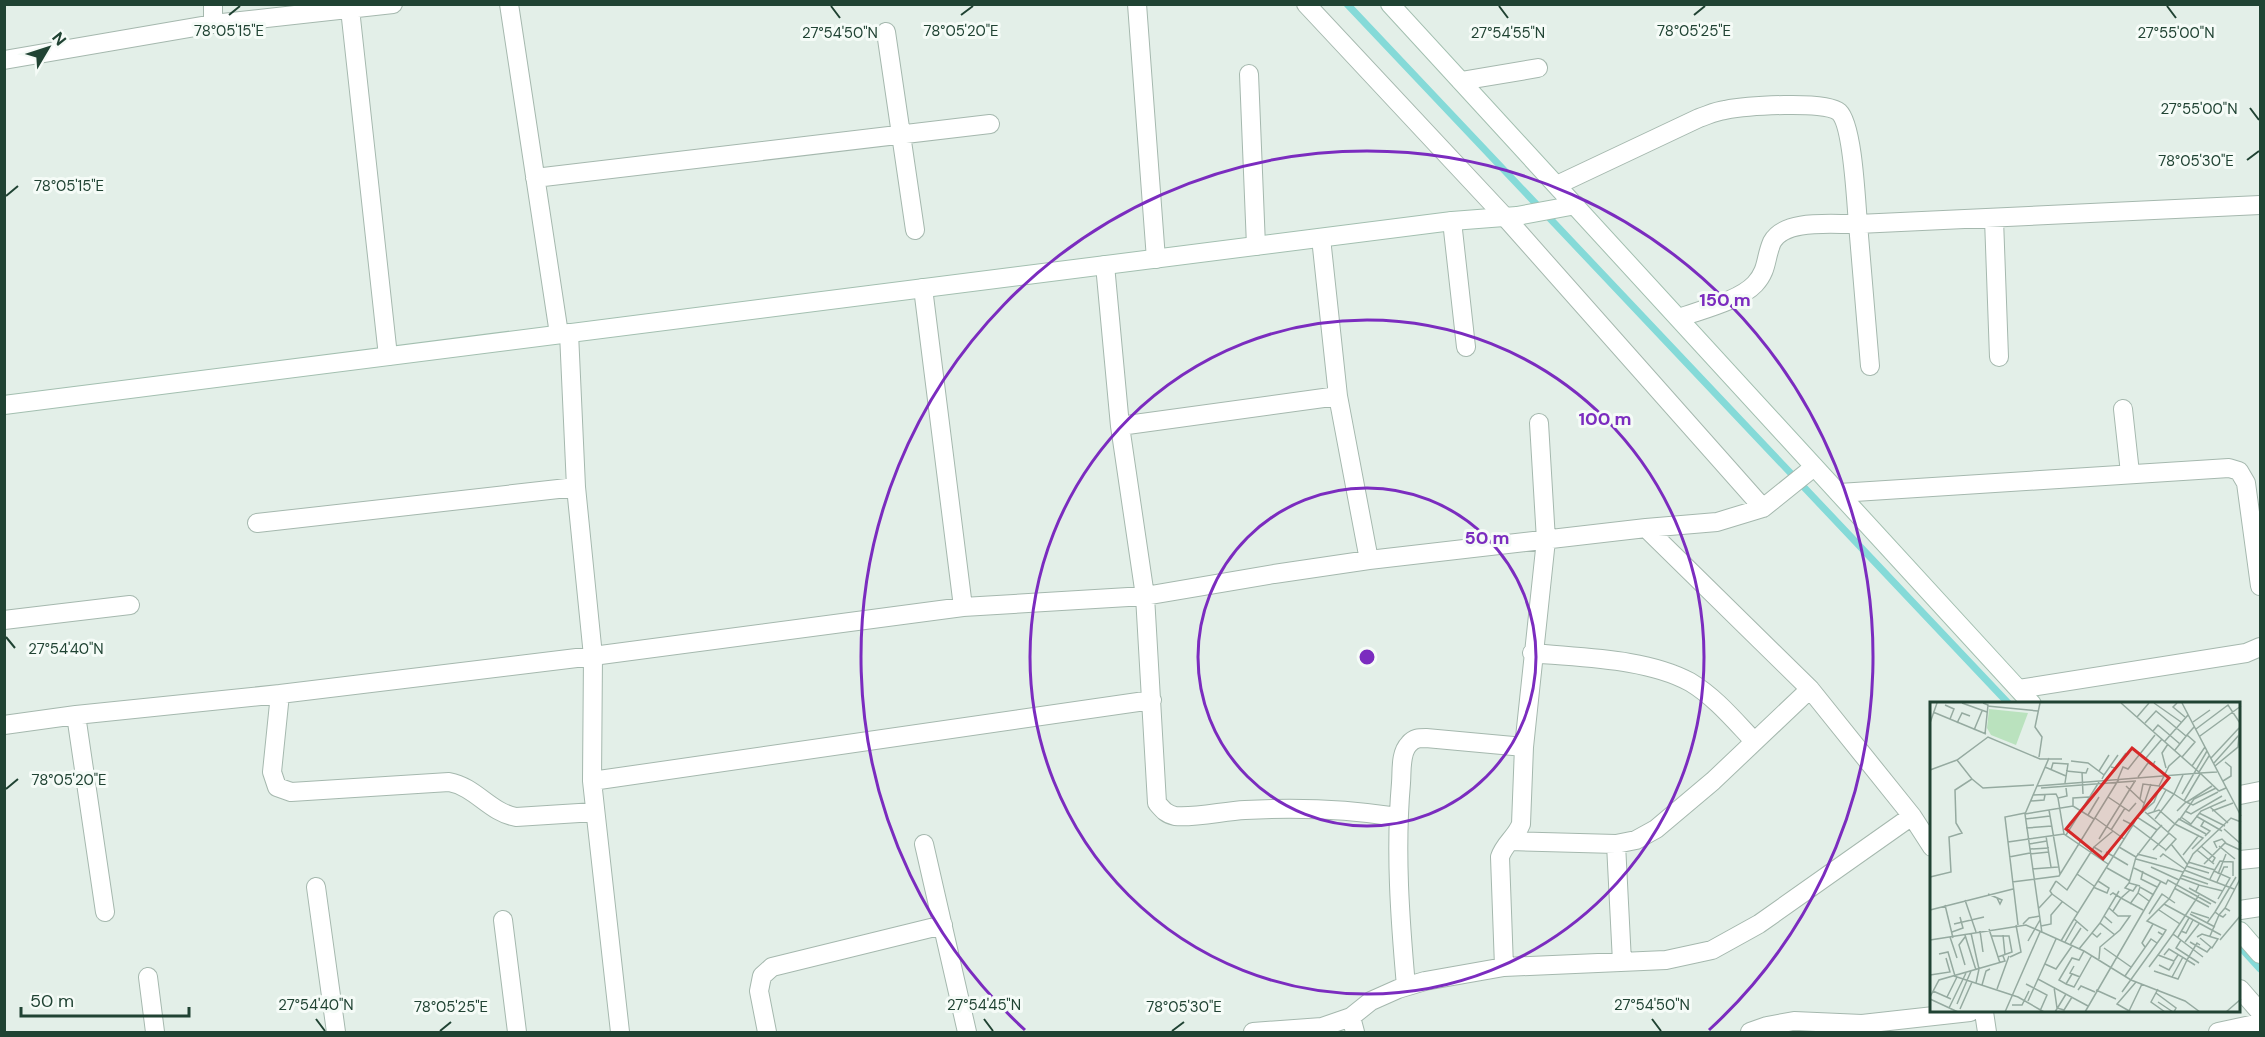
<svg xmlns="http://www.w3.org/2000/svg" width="2265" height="1037" font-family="'DM Sans',sans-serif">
  <rect width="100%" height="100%" fill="#e3efe8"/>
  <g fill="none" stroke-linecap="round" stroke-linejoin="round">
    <path stroke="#85dad8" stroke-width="7" d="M 1347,4 L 2009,704
      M 2240,947 L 2260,969"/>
    <g stroke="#a5b8ae" stroke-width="20">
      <path id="street" d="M 213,4 L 213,24
        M 509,4 L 559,334
        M 1137,4 L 1156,259
        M 1306,4 L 1505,217 L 1763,508
        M 350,9 L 388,356
        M 886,32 L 915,230
        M 4,60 L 213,24 L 393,4
        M 1249,74 L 1256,246
        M 1461,81 L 1538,68
        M 535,178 L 990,124
        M 1557,185 L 1699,118 C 1708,115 1716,111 1725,110 C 1745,106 1825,100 1839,112 C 1853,125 1856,202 1858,224 L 2260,205
        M 1994,219 L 1999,357
        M 1452,221 L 1466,347
        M 1321,238 L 1338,396 L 1369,560
        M 1105,265 L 1120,426 L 1145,596 L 1157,803 C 1163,810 1166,814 1175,816 C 1195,818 1224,811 1245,810 C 1297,807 1347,809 1398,817
        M 923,288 L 963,607
        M 1679,318 C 1700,310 1739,301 1755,284 C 1768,270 1765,258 1772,242 C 1785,218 1834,225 1858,224 L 1870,366
        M 569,333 L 576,487 L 593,656 L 592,781 L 620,1032
        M 2123,409 L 2130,473
        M 1120,426 L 1338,396
        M 1839,493 L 2229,468 L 2239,471 L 2246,483 L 2260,586
        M 257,523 L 576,487
        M 1646,528 L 1810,689
        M 4,620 L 130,605
        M 1532,653 C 1581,658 1646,658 1690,682 C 1715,697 1734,720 1754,741
        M 2019,689 L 2246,653 L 2260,647
        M 280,694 L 593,656 L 963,607 L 1145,596 L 1274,574 L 1369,560 L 1646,528 L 1717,522 L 1763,508 L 1814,467
        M 76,715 L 280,694 L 272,772 L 277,787 L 291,792 L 449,782 C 476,787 489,812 516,817 L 595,812
        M 4,725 L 76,715 L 105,912
        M 592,781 L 1152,700
        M 2240,795 L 2260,791
        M 1510,841 L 1616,844 L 1636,840 L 1656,829 L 1713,781 L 1810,689 L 1912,816 L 1932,847
        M 924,844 L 967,1032
        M 1616,844 L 1622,962
        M 2240,860 L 2260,858
        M 316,887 L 336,1032
        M 2240,910 L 2260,907
        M 503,920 L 517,1032
        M 1504,967 L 1500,857 C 1504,844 1516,837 1521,824 L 1524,747 L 1546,540 L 1539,423
        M 148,977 L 155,1032
        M 1406,986 C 1400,919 1395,851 1401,783 C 1402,771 1400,753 1409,744 C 1414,738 1419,738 1426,738 L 1524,747
        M 2240,989 L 2260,1012
        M 1984,1012 L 1987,1032
        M 1351,1017 L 1371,1001 L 1398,989 L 1425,981 L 1504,967 L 1666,960 L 1712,950 L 1759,924 L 1912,816
        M 767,1032 L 759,991 L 762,976 L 772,967 L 943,925
        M 1253,1032 L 1322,1027 L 1351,1017 L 1355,1032
        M 1750,1032 L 1767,1026 L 1794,1021 L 1862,1024 L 1970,1012
        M 2218,1032 L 2260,1023"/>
    </g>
    <g stroke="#a3bfb0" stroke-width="20">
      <path id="secondary" d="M 1390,4 L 2032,704
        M 4,405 L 1452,221 L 1517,216 L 1576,205
        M 2240,931 L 2260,954"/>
    </g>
    <use href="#street" stroke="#fff" stroke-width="18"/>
    <use href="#secondary" stroke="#fff" stroke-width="18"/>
  </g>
  <path fill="none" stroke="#204333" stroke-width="2" d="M 831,6 L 840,18M 1499,6 L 1508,18M 2167,6 L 2176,18M 229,15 L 240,6M 961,15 L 973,6M 1694,15 L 1705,6M 2250,108 L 2259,120M 2247,160 L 2259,151M 6,196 L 18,186M 6,637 L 15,648M 6,789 L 18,779M 316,1019 L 325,1031M 984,1019 L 993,1031M 1652,1019 L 1661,1031M 440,1031 L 451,1022M 1172,1031 L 1184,1022"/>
  <g fill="none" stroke="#7b2cbf" stroke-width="3">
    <circle cx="1367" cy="657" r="169"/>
    <circle cx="1367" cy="657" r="337"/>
    <path d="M1025 1030A506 506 0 1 1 1709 1030"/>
  </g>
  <g transform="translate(1930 702)">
    <rect width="310" height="310" fill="#e3efe8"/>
    <path d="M 59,7 L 98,11 L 86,43 L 61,33 L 57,26 Z" fill="#bae2be"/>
    <path fill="none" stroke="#95aaa0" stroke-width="1.5" d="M 32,1 L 57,10M 53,1 L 58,3 L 55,32M 191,1 L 270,71 L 287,70M 224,1 L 251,20M 247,1 L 243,5 L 255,15M 252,1 L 311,114M 15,3 L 24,7 L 20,17M 57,4 L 108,9M 3,10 L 56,32M 207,15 L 219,1M 263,20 L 280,8M 0,21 L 7,1M 27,21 L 32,11 L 40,14M 215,21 L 226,9 L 256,34M 266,27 L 298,3 L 310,21 L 308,45 L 285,64M 44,28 L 52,9M 223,29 L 228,23 L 250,42M 270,34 L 311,4M 235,39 L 258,13M 245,48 L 257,33M 109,55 L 112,35 L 105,25 L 110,1M 252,55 L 265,40 L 257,33 L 264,25M 216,56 L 232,37M 281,56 L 309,26M 141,59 L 158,61 L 174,73 L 172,77M 0,61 L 0,97M 284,61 L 309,33M 262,64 L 275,45M 115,65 L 136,74M 181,65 L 185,66 L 196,51M 236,66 L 232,51 L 238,42M 0,68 L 27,58 L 58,35 L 110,57 L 132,57M 121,68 L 123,61 L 138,62 L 135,81M 136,69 L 156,71 L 158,66M 169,69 L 179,53M 152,70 L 153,92M 269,70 L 279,54M 174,73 L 188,53M 253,73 L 244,92 L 256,100M 208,75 L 218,61 L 223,63 L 225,59M 42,77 L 53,86 L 104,83M 188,77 L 193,65 L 198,67 L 225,33M 293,79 L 301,74 L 301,65 L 295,60M 107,84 L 270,71 L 289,89 L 296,86M 196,84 L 214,101M 111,86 L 206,79M 136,86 L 137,94 L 128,96 L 134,132 L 178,162M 252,92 L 277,49M 103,93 L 126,92 L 128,96M 178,95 L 199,109 L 206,101M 210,97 L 213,82 L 229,84 L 239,64 L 250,54M 101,99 L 114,98 L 115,93M 254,99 L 270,72M 257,100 L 282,84M 143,104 L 143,96 L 159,95M 280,105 L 298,121M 119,108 L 130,172M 212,108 L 221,82M 224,109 L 236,88M 247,109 L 256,100 L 263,103 L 288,90M 255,109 L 261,112 L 292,94M 282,109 L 303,101M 215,110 L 239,131 L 223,148M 269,111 L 295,124M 95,112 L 143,104 L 164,117M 217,112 L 229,108 L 245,122 L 273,136 L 262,147M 158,113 L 169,95M 266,114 L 292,129M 207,115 L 224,100 L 230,85M 251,115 L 261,122 L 271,109 L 296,98M 165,116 L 194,137M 95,117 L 120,114M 225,117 L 244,92 L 229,84M 250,117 L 264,97 L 286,86M 274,119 L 271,124 L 280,129 L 275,134M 232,123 L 227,128 L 207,115 L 203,123 L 236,148M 96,126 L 122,124M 294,127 L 311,142M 181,128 L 195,106M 238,130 L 249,117 L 276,132M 136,133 L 169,80M 116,134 L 121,165M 169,137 L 205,79M 78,140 L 134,132M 99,142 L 117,139M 241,142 L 257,162M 271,144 L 285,156 L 282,161M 289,144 L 305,157M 164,145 L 183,129M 189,145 L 206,155M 287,146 L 284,140 L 292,137 L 296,141M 100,147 L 119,146M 267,148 L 284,162M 235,149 L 246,137 L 239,131M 176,150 L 198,163M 100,152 L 119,150M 207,152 L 227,157M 253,153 L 269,133M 79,155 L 100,151M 230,155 L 233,152 L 255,167M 206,157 L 253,170M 258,160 L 285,168M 274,162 L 295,141 L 310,148M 256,164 L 279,171M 221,165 L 249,178M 177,166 L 200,179M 204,166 L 236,182 L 238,178 L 281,202M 102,167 L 128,165M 254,168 L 304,187M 213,169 L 211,177 L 227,185M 284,169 L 290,159 L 303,160 L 303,174M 147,172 L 164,145 L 172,150M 288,172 L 296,152M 251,173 L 278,182M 0,175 L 21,170 L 19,135 L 32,131 L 26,121 L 25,88 L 42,77 L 27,58M 250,176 L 269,183M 280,177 L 284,169 L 300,176 L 288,197M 126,179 L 137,188 L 147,172 L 164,184M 82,180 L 129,174 L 189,77M 287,180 L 294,165 L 298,165M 199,181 L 195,186 L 203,189 L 207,183M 210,184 L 199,181 L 206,155 L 227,128M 163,185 L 177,191 L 179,186 L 168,179M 244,186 L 279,205M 259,186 L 286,201M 266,189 L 269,183 L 293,189M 208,191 L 210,185 L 224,193M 58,192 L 72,198 L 70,202 L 67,196M 122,192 L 148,211M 180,193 L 183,191 L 191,196 L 200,188M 35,198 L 46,230M 200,202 L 208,191 L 219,199M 234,202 L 291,233M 15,203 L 23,236M 109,206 L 122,192 L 120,189 L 126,179M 295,206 L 310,177M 0,208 L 83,187M 229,208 L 250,222M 183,209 L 191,196 L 213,208M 261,210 L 279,216M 285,210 L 306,175M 219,212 L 232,192 L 245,201M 260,212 L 285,225M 174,214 L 170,221 L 185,233M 144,217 L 203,123 L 193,118M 170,221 L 162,231 L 167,235 L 171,231M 182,221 L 174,214 L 189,189M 277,221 L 285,210 L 289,213 L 295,206 L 300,209M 24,222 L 54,215M 93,222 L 99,216 L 110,214M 88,223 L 75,115 L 95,111M 111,224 L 121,222 L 121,213 L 132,200M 59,227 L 70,261M 50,229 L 53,250M 251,229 L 256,231 L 263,218M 22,230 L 33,226 L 30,215M 228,230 L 233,233 L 236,228 L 217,219 L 239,197 L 263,152 L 301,116 L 311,120M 41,231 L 49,267 L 46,281M 112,231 L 95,112 L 119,56M 243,232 L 269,193M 35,233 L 46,268M 73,233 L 75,253M 62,234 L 79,234 L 82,250 L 68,255M 280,234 L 289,213 L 293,215 L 296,212M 20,235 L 27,256M 248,235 L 259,216M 267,235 L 272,232 L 288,237 L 282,246 L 270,236M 0,238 L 96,223 L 154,249 L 201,278 L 255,299 L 270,310M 251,238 L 246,246 L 269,261M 290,238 L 311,213M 98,239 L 110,218M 131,239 L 144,217 L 158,229M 135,240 L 147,219M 255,240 L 269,222M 260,240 L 277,250 L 281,245M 140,243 L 151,226M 215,245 L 212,241 L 223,222M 174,246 L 201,265M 149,247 L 162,231M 9,252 L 18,250 L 25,274M 228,253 L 243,232 L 273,255M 234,253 L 239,247 L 257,258 L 267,241 L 270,243M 80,255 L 91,250 L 86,223M 169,257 L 170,245 L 190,228 L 200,214 L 188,214 L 179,206M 115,262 L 126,267 L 142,244M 35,263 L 29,243 L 35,235M 229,263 L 239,268 L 244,260M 144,264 L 140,271 L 150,275M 219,265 L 228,253 L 244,259 L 248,253M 224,269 L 248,277 L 257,258 L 265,263M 142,272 L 136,282 L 129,278 L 142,256 L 149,258 L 154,249M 0,273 L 20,270 L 16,256M 24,274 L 88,295 L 114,310M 195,274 L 221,237 L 227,241M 242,275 L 253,255M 108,277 L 126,237M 96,282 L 117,293 L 110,309M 136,282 L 144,285 L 162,253M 52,283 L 56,269 L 60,267M 124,285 L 127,306 L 134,308 L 142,295M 67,287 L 79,254M 228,287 L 221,300 L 235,310M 148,288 L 151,284 L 165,290M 166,288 L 186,297M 3,289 L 21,297M 192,290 L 233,233M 226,291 L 246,306 L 244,310M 0,295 L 9,278 L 75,259 L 73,254M 17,295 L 27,275M 0,297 L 28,310M 98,299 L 108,277 L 158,304M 228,300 L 243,310M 27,302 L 41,269M 82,303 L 92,303 L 99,289M 19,306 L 36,271M 30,307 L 42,280M 199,309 L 212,282M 75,310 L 110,230M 125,310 L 136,292M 155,310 L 231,179M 201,310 L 187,302 L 206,280M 296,310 L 311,297"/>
    <path fill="#d62828" fill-opacity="0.15" stroke="#d62828" stroke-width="3" d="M 202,46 L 239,76 L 173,157 L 136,127 Z"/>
    <rect width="310" height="310" fill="none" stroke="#204333" stroke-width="3"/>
  </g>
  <g font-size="15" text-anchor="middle" fill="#204333" stroke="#f5fbf7" stroke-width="6" stroke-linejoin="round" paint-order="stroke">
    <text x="1694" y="36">78°05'25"E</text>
    <text x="229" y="36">78°05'15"E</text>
    <text x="961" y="36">78°05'20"E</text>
    <text x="840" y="38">27°54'50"N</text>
    <text x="1508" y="38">27°54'55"N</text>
    <text x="2176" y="38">27°55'00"N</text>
    <text x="2199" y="114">27°55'00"N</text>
    <text x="2196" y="166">78°05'30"E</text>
    <text x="69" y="191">78°05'15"E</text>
    <text x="66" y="654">27°54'40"N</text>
    <text x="69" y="785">78°05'20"E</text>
    <text x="316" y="1010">27°54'40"N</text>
    <text x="984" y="1010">27°54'45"N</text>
    <text x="1652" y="1010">27°54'50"N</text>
    <text x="451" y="1012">78°05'25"E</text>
    <text x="1184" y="1012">78°05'30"E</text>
  </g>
  <circle cx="1367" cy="657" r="9" fill="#7b2cbf" stroke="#f5fbf7" stroke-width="3"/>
  <g font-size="18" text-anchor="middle" font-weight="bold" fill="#7b2cbf" stroke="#f5fbf7" stroke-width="6" stroke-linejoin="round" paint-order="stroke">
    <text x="1725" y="306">150 m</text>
    <text x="1605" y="425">100 m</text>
    <text x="1487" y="544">50 m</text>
  </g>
  <rect width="2265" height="1037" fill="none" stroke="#204333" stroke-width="12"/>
  <g transform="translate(48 48) rotate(51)" stroke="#f5fbf7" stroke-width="4.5" paint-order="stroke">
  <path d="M0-4.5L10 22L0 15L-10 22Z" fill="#204333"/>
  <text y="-9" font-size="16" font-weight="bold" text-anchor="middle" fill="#204333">N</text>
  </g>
  <path d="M21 1007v9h168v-9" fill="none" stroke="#204333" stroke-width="3"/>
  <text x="30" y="1007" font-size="18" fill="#204333" stroke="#f5fbf7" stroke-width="4.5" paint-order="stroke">50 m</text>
</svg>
